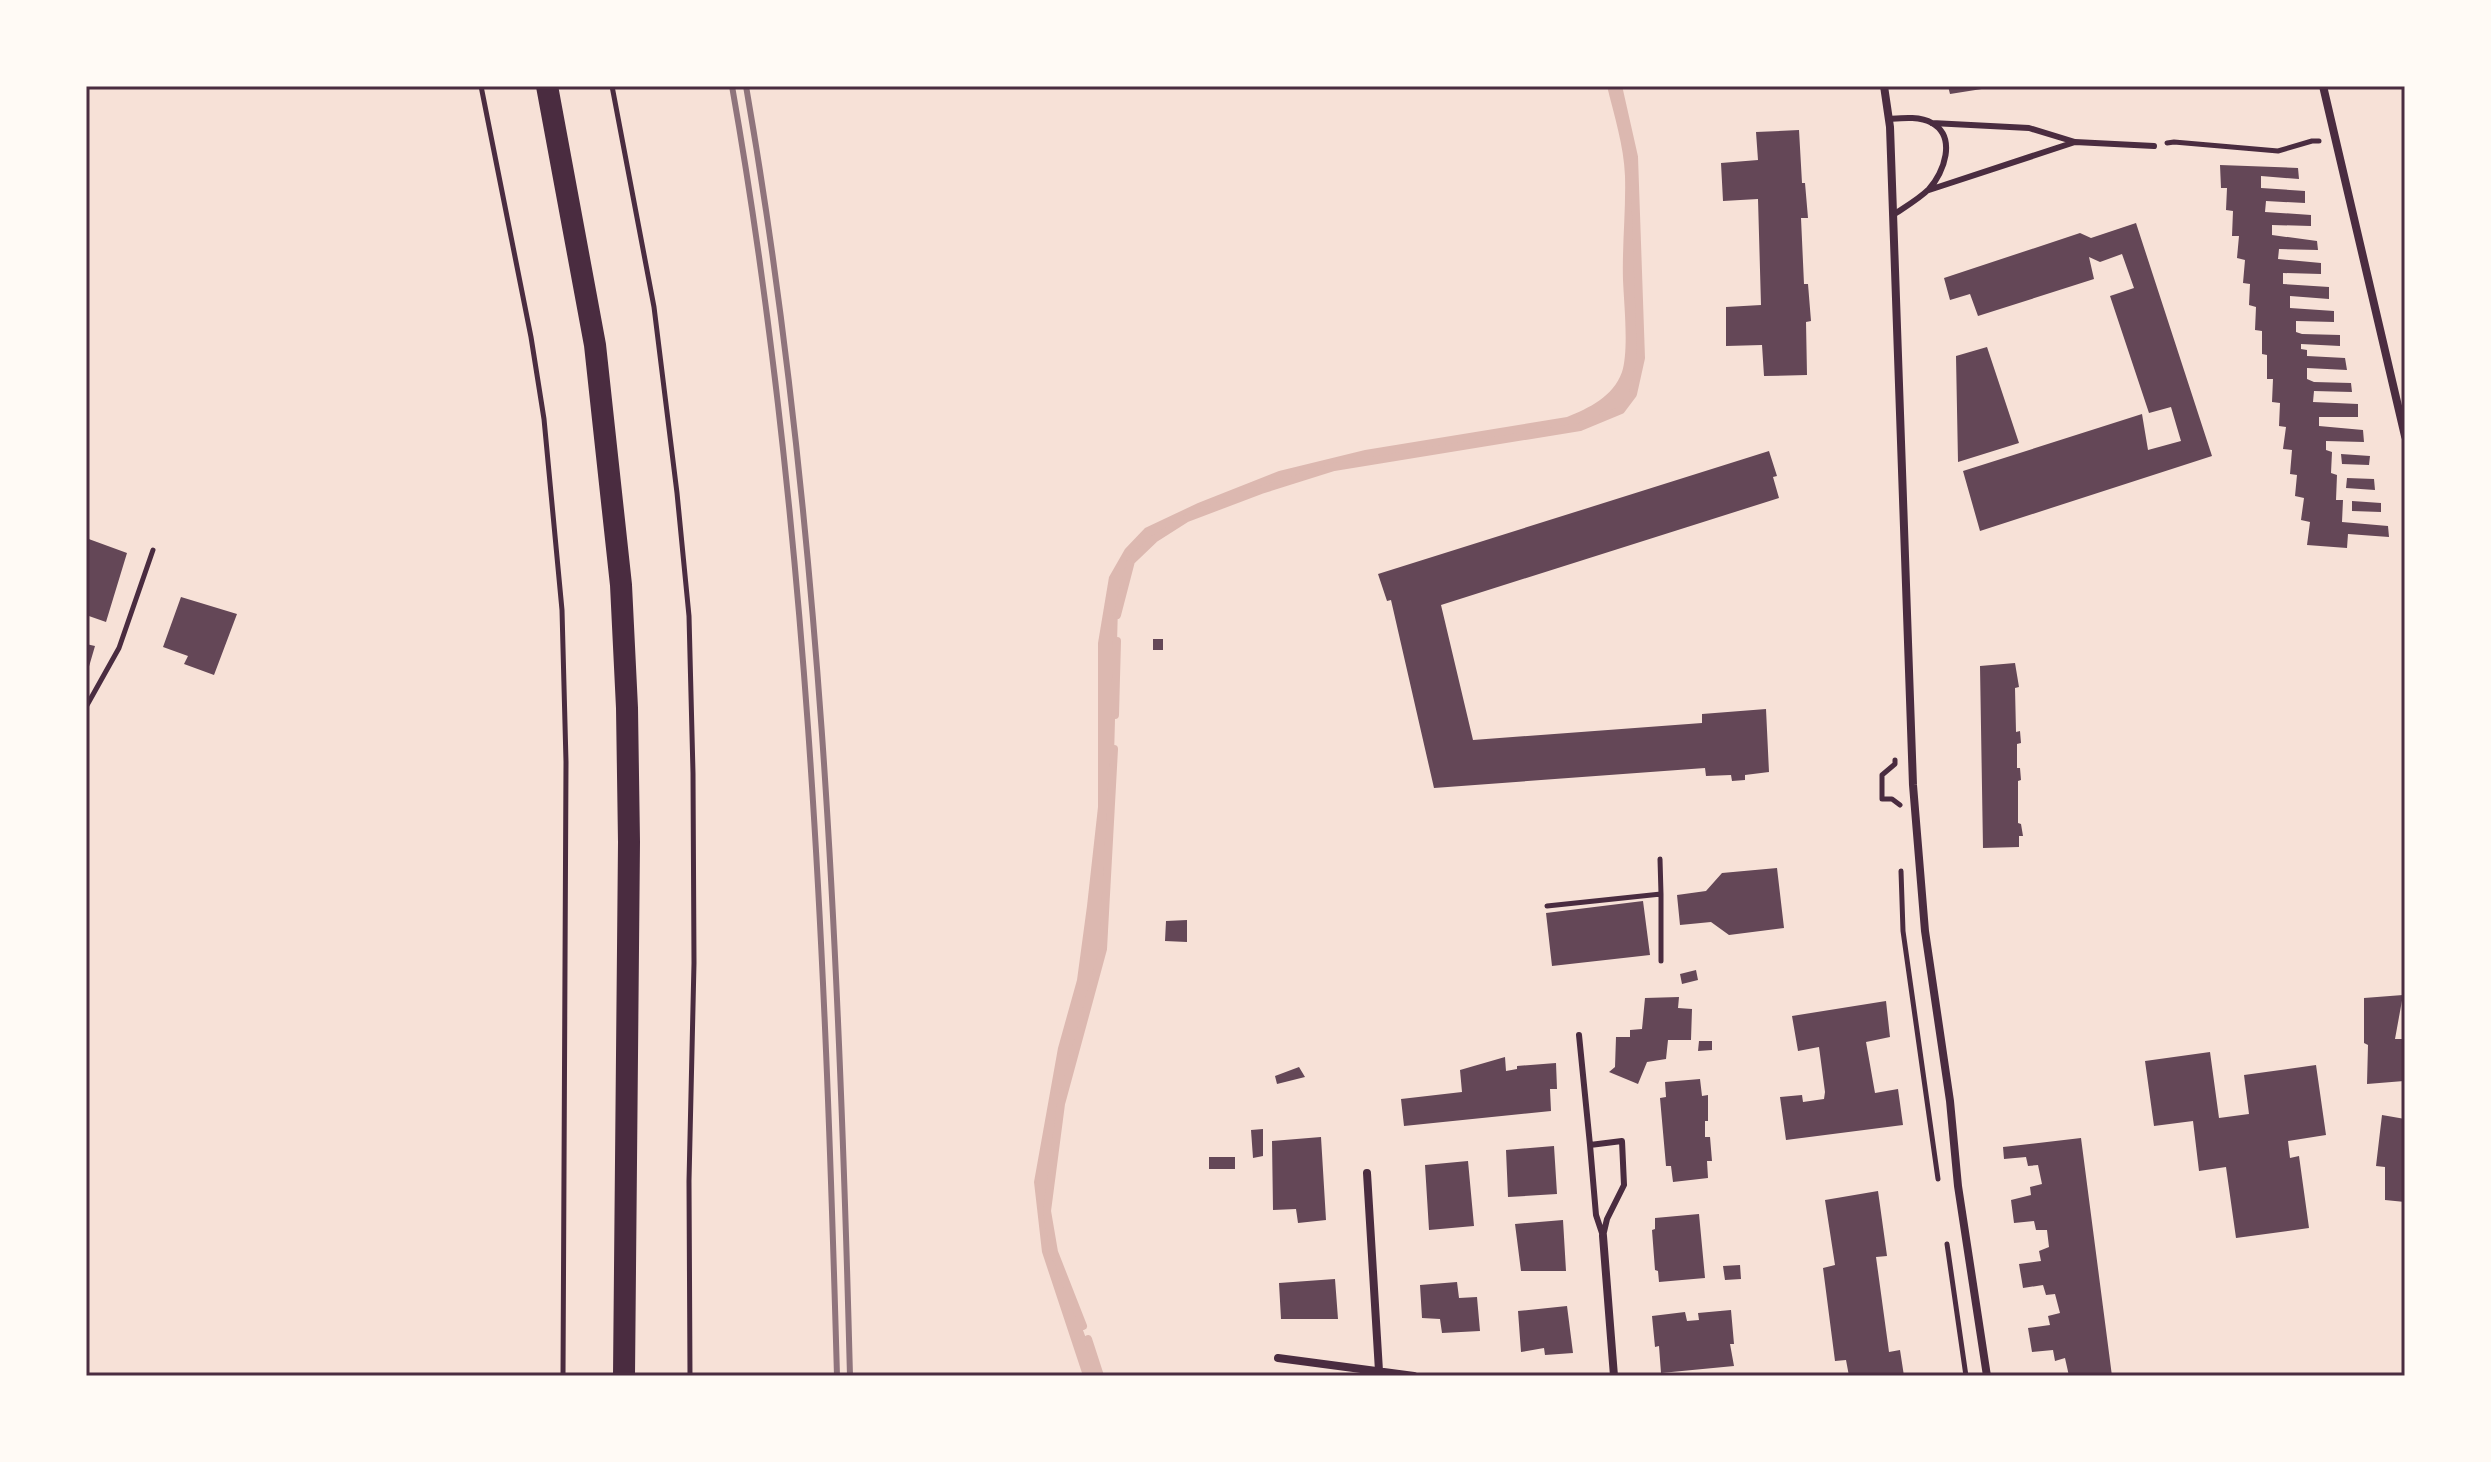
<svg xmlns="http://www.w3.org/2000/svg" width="2491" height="1462" font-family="Cabin,sans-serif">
  <rect width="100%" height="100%" fill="#f7e1d7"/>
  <path fill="#dcb8b0" d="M 1607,86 L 1618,86 L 1634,157 L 1641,358 L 1633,394 L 1621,410 L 1580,427 L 1334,467 L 1261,490 L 1187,518 L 1154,539 L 1131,561 L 1118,606 L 1114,757 L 1103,949 L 1061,1104 L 1047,1211 L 1054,1252 L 1100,1376 L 1083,1376 L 1042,1252 L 1034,1182 L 1058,1048 L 1077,980 L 1087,906 L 1098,807 L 1098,643 L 1109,577 L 1125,549 L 1145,528 L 1198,503 L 1279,471 L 1365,450 L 1567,417 C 1589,408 1613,397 1622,372 C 1629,350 1624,304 1623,280 C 1622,245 1626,211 1625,176 C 1624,146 1614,115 1607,86 Z"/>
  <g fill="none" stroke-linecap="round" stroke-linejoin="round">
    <path stroke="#dcb8b0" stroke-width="8" d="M 1117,615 L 1131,561 L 1154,539 L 1187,518 L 1261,490 L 1334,467 L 1580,427 L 1621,410 L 1633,394 L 1641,358 L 1634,157 L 1618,86
      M 1115,715 L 1117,641
      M 1083,1326 L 1054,1252 L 1047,1211 L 1061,1104 L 1103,949 L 1114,749
      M 1088,1339 L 1100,1376"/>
  </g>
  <path fill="#644757" d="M 1948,86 L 1988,86 L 1988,88 L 1950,94 Z
    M 1799,130 L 1802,183 L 1805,183 L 1808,218 L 1801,218 L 1804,284 L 1808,284 L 1811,321 L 1806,322 L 1807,375 L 1764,376 L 1762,345 L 1726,346 L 1726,307 L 1761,305 L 1758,199 L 1723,201 L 1721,163 L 1758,160 L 1756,132 Z
    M 2220,165 L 2298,168 L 2299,179 L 2261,176 L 2261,188 L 2305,191 L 2305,203 L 2266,201 L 2265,212 L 2311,215 L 2311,226 L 2272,225 L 2272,235 L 2317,241 L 2318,250 L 2279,249 L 2278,259 L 2321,263 L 2321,274 L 2283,273 L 2283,284 L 2329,287 L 2329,299 L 2290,296 L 2290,308 L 2334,311 L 2334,322 L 2296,321 L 2296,332 L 2302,334 L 2340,335 L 2340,346 L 2301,344 L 2301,349 L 2307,350 L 2307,356 L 2345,358 L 2347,370 L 2307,368 L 2307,379 L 2314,382 L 2351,383 L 2352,392 L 2314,391 L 2313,402 L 2358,404 L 2358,417 L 2319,417 L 2319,426 L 2363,430 L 2364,442 L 2326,441 L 2326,450 L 2332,452 L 2331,473 L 2337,475 L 2336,500 L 2343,500 L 2342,522 L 2388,526 L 2389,537 L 2348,534 L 2347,548 L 2307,545 L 2310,522 L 2301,520 L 2304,498 L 2295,496 L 2297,475 L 2290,474 L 2292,450 L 2283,449 L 2286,427 L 2279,426 L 2280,403 L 2272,402 L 2273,379 L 2267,379 L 2267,355 L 2262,354 L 2262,331 L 2255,330 L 2256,307 L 2249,305 L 2250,284 L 2243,283 L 2245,260 L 2237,258 L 2239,236 L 2232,236 L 2233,211 L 2226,210 L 2227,188 L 2221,188 Z
    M 2136,223 L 2212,456 L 1980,531 L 1963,471 L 2142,414 L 2148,450 L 2181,441 L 2171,407 L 2149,413 L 2110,296 L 2134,288 L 2122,254 L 2100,262 L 2089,257 L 2094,279 L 1978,316 L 1970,294 L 1950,300 L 1944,278 L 2080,233 L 2091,238 Z
    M 1987,347 L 2019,443 L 1958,462 L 1956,356 Z
    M 1769,451 L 1777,476 L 1773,477 L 1779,498 L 1441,605 L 1473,740 L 1702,723 L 1702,714 L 1766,709 L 1769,772 L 1745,775 L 1745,780 L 1732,781 L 1731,775 L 1706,776 L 1705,768 L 1434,788 L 1391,600 L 1387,601 L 1378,574 Z
    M 2341,454 L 2370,456 L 2369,465 L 2342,464 Z
    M 2347,478 L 2374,479 L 2375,490 L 2346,488 Z
    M 2352,501 L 2381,503 L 2381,512 L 2352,511 Z
    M 86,538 L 127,553 L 106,622 L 86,615 Z
    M 181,597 L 237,614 L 214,675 L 184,664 L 188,656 L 163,647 Z
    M 1153,639 L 1163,639 L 1163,650 L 1153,650 Z
    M 86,644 L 95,646 L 88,670 L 86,669 Z
    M 2015,663 L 2019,687 L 2015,688 L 2016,732 L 2020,731 L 2021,743 L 2017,744 L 2017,768 L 2020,768 L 2021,780 L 2018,781 L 2018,823 L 2021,824 L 2023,836 L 2019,836 L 2019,847 L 1983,848 L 1980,666 Z
    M 1777,868 L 1784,928 L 1729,935 L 1711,922 L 1680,925 L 1677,895 L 1706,891 L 1722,873 Z
    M 1643,901 L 1650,955 L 1552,966 L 1546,913 Z
    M 1187,920 L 1187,942 L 1165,941 L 1166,921 Z
    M 1696,970 L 1698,980 L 1682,984 L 1680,974 Z
    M 2403,995 L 2395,1039 L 2404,1039 L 2404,1081 L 2367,1084 L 2368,1045 L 2364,1043 L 2364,998 Z
    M 1679,997 L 1678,1008 L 1692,1009 L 1691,1040 L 1668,1040 L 1666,1059 L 1647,1062 L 1638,1084 L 1609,1072 L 1615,1067 L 1616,1037 L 1630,1037 L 1630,1030 L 1642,1029 L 1645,998 Z
    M 1886,1001 L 1890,1037 L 1866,1042 L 1875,1093 L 1898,1089 L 1903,1125 L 1786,1140 L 1780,1097 L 1802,1095 L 1803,1102 L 1824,1099 L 1825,1092 L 1819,1047 L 1798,1051 L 1792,1016 Z
    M 1699,1041 L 1712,1041 L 1712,1050 L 1698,1051 Z
    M 2210,1052 L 2219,1118 L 2249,1114 L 2244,1075 L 2316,1065 L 2326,1135 L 2288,1141 L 2290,1158 L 2299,1156 L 2309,1228 L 2236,1238 L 2226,1167 L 2199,1171 L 2193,1121 L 2154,1126 L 2145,1061 Z
    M 1505,1057 L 1506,1071 L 1517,1069 L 1517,1066 L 1556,1063 L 1557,1089 L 1550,1089 L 1551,1111 L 1404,1126 L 1401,1099 L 1462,1092 L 1460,1070 Z
    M 1299,1067 L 1305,1077 L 1277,1084 L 1275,1076 Z
    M 1700,1079 L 1702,1096 L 1708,1095 L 1708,1121 L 1705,1121 L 1705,1137 L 1710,1137 L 1712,1161 L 1707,1161 L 1708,1178 L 1673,1182 L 1671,1166 L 1666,1166 L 1660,1098 L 1666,1097 L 1665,1082 Z
    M 2382,1115 L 2405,1119 L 2405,1202 L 2385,1200 L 2385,1167 L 2376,1166 Z
    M 1263,1129 L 1263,1156 L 1253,1158 L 1251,1130 Z
    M 1321,1137 L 1326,1220 L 1298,1223 L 1296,1209 L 1273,1210 L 1272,1141 Z
    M 2081,1138 L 2112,1376 L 2069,1376 L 2065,1358 L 2055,1361 L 2053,1350 L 2032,1352 L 2028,1328 L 2050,1325 L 2048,1316 L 2060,1313 L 2055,1294 L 2046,1295 L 2043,1285 L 2023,1288 L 2019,1264 L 2041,1261 L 2039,1251 L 2049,1247 L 2047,1230 L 2036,1230 L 2034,1221 L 2014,1223 L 2011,1200 L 2031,1195 L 2030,1187 L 2042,1184 L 2038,1165 L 2028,1166 L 2026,1157 L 2004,1159 L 2003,1147 Z
    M 1554,1146 L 1557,1194 L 1508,1197 L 1506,1150 Z
    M 1209,1157 L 1235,1157 L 1235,1169 L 1209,1169 Z
    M 1468,1161 L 1474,1226 L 1429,1230 L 1425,1165 Z
    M 1878,1191 L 1887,1256 L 1876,1257 L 1889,1352 L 1900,1350 L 1904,1376 L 1849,1376 L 1846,1360 L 1835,1361 L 1823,1268 L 1835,1265 L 1825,1200 Z
    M 1699,1214 L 1705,1278 L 1659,1282 L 1658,1271 L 1655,1270 L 1652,1230 L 1655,1229 L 1655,1218 Z
    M 1563,1220 L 1566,1271 L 1521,1271 L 1515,1224 Z
    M 1740,1265 L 1741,1279 L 1725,1280 L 1723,1266 Z
    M 1335,1279 L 1338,1319 L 1281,1319 L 1279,1283 Z
    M 1457,1282 L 1459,1298 L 1477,1297 L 1480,1331 L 1442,1333 L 1440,1319 L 1422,1318 L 1420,1285 Z
    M 1567,1306 L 1573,1353 L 1545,1355 L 1544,1348 L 1521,1352 L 1518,1311 Z
    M 1731,1310 L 1734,1344 L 1730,1344 L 1734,1366 L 1661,1373 L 1659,1346 L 1655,1347 L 1652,1316 L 1685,1312 L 1687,1321 L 1699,1320 L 1698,1313 Z"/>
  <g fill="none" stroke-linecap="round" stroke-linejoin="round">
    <path stroke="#4a2c40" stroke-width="5" d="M 481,86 L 531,337 L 544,419 L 562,610 L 566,762 L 563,1376
      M 612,86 L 654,307 L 677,493 L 689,616 L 693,773 L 694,963 L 689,1181 L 690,1376
      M 2167,143 L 2174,142 L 2278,151 L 2312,141 L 2319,141
      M 86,707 L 119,648 L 153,550
      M 1895,760 L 1895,764 L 1882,775 L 1882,799 L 1892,799 L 1900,805
      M 1901,871 L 1903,931 L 1938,1179
      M 1661,894 L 1661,961
      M 1547,906 L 1661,894 L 1660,859
      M 1947,1244 L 1966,1376"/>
    <path stroke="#4a2c40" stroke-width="6" d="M 1889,119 C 1902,118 1920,116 1932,123 C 1957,137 1944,173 1929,189 C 1919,199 1905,207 1893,215
      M 2075,142 L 2154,146
      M 1929,190 L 2075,142 L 2029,128 L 1932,123
      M 1579,1035 L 1590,1145
      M 1622,1141 L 1624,1185 L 1607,1219 L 1603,1236 L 1596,1215 L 1590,1145 Z"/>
    <path stroke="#4a2c40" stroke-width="8" d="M 1884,86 L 1890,127 L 1913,785 L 1925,931 L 1950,1101 L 1958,1186 L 1987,1376
      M 2323,86 L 2405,436
      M 1367,1173 L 1379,1371
      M 1603,1236 L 1614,1376
      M 1278,1358 L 1414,1376"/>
    <path stroke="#4a2c40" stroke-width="22" d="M 547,86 L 595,345 L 621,585 L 627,708 L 629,842 L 624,1376"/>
    <path stroke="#8f747c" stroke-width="6" d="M 732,86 C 807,512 825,945 837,1376
      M 746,86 C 820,512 839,945 850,1376"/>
  </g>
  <rect width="2491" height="1462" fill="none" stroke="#fffaf5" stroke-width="176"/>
  <rect x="88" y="88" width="2315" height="1286" fill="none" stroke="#4a2c40" stroke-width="3"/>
</svg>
